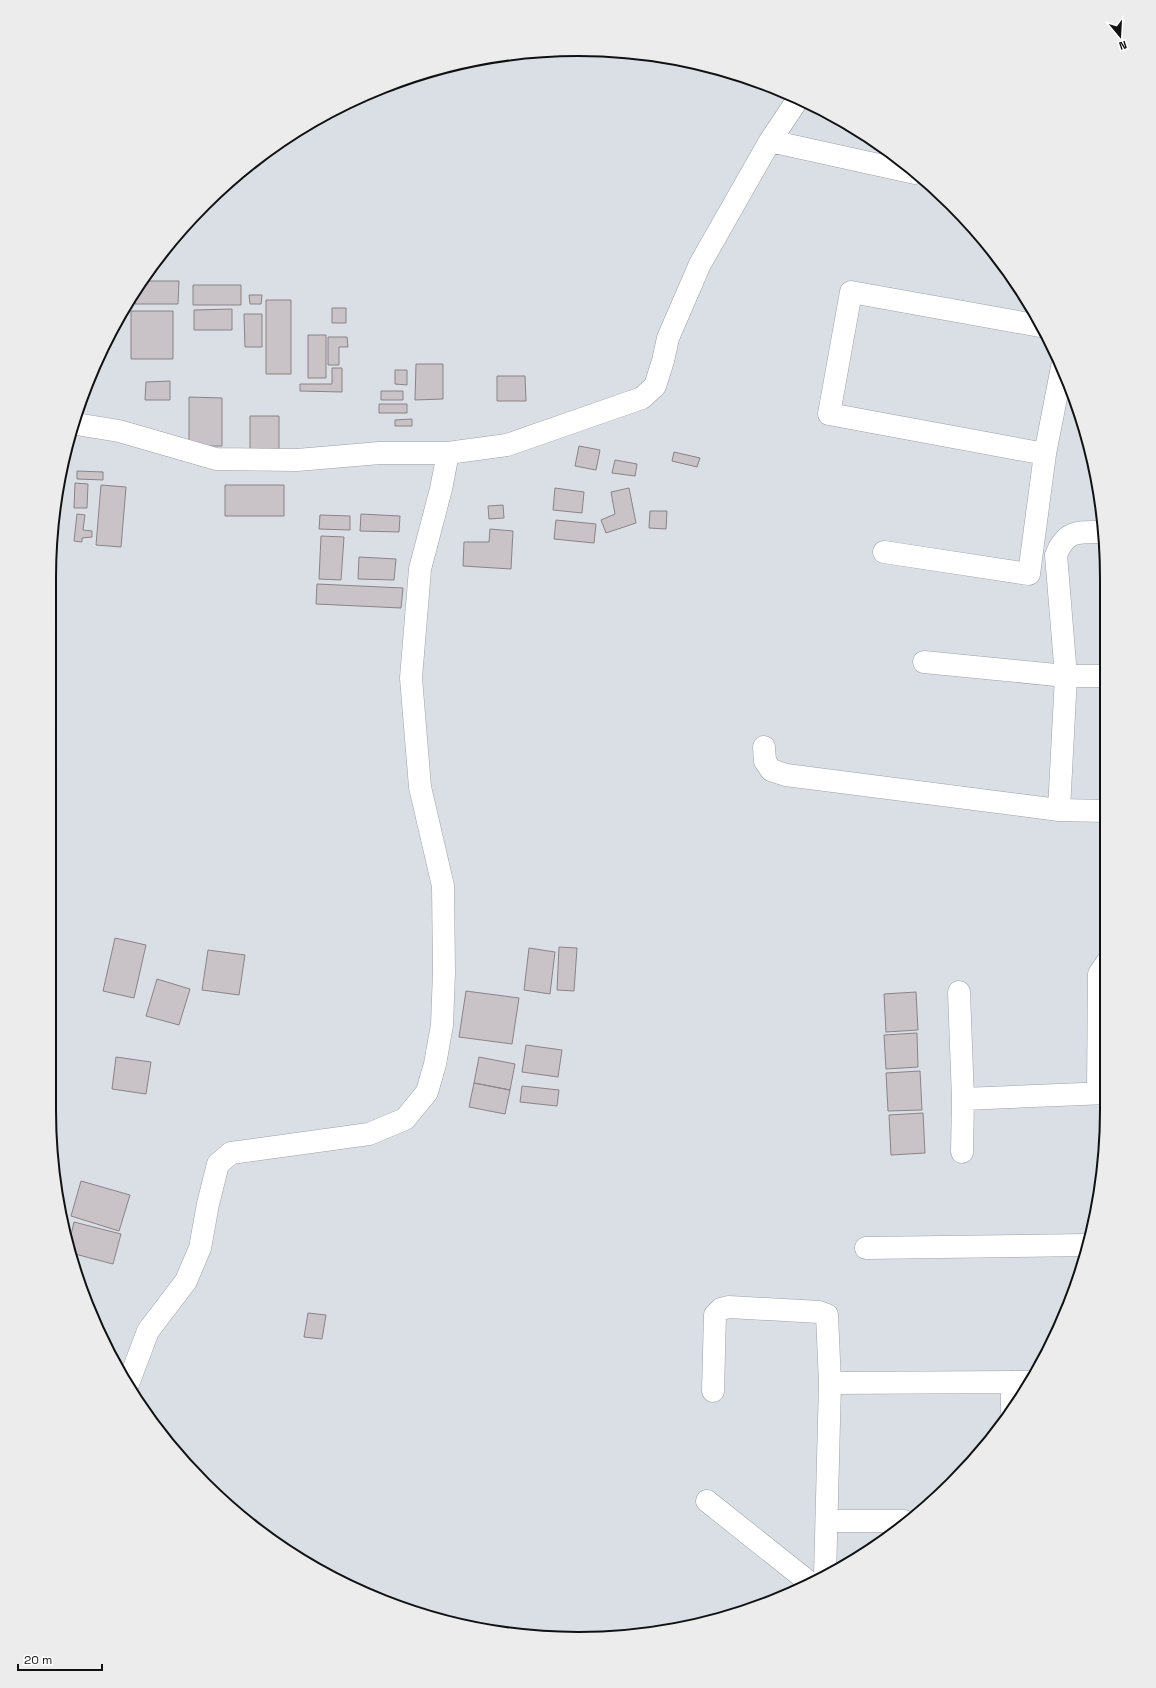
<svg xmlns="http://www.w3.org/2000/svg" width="1156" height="1688" font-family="'Space Grotesk',sans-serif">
  <rect width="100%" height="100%" fill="#dadfe5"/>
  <path fill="#c9c2c6" stroke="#8a8387" d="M 143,281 L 179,281 L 178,304 L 135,304 L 135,293 Z
    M 193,285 L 241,285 L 241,305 L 193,305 Z
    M 249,295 L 262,295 L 261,304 L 250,304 Z
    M 266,300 L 291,300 L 291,374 L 266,374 Z
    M 332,308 L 346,308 L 346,323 L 332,323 Z
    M 232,309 L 232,330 L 194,330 L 194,310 Z
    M 131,311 L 173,311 L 173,359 L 131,359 Z
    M 244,314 L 262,314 L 262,347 L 245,347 Z
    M 308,335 L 326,335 L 326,378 L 308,378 Z
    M 328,337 L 347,337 L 348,347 L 339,347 L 339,365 L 328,365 Z
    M 416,364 L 443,364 L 443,399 L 415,400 Z
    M 332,368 L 342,368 L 342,392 L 300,391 L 300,384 L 332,384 Z
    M 395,370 L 407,370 L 407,385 L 395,384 Z
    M 497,376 L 525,376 L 526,401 L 497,401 Z
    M 170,381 L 170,400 L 145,400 L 146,382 Z
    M 381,391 L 403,391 L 403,400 L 381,400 Z
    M 189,397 L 222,398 L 222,446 L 189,446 Z
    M 379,404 L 407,404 L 407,413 L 379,413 Z
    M 250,416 L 279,416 L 279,449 L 250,449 Z
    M 412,419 L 412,426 L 395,426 L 395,420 Z
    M 579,446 L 600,450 L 596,470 L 575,466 Z
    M 674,452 L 700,458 L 697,467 L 672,461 Z
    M 615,460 L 637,464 L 635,476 L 612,473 Z
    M 77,471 L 103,472 L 103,480 L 77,479 Z
    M 75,483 L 88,484 L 87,508 L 74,508 Z
    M 101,485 L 126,487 L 121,547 L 96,545 Z
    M 225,485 L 284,485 L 284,516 L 225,516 Z
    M 555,488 L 584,492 L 582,513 L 553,510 Z
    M 629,488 L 636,523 L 606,533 L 601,520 L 615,514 L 611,492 Z
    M 503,505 L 504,518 L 489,519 L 488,506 Z
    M 650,511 L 667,511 L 666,529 L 649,528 Z
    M 77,514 L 85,515 L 83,530 L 92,531 L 92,537 L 82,538 L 82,542 L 74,541 Z
    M 361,514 L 400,516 L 399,532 L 360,531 Z
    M 320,515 L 350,516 L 350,530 L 319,529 Z
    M 556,520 L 596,524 L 594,543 L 554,539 Z
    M 490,529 L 513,531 L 511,569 L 463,566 L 464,542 L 489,542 Z
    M 321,536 L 344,537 L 341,580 L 319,579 Z
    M 359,557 L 396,559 L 394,580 L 358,579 Z
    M 317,584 L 403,588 L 401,608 L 316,604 Z
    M 115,938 L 146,945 L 134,998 L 103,991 Z
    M 559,947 L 577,948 L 574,991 L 557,990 Z
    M 529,948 L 555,952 L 550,994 L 524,990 Z
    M 208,950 L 245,955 L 239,995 L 202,990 Z
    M 157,979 L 190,989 L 179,1025 L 146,1016 Z
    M 466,991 L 519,998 L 512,1044 L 459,1037 Z
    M 916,992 L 918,1030 L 886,1032 L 884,994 Z
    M 917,1033 L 918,1067 L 886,1069 L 884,1035 Z
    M 526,1045 L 562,1050 L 558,1077 L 522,1072 Z
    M 116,1057 L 151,1062 L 146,1094 L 112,1089 Z
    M 479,1057 L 515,1064 L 510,1090 L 474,1083 Z
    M 920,1071 L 922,1110 L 888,1111 L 886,1073 Z
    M 474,1083 L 510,1090 L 505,1114 L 469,1107 Z
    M 522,1086 L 559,1090 L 557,1106 L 520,1102 Z
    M 923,1113 L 925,1153 L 891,1155 L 889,1115 Z
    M 81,1181 L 130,1195 L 119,1231 L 71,1216 Z
    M 74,1222 L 121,1234 L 113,1264 L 71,1253 L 69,1244 Z
    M 308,1313 L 326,1315 L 322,1339 L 304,1337 Z"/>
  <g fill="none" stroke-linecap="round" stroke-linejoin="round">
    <g stroke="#9da1a7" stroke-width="23">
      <path id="minor" d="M 770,141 L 915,173
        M 1040,326 L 851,292 L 829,414 L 1045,454
        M 76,424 L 119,431 L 216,459 L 297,460 L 380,453 L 448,453
        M 1102,532 C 1078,532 1066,530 1056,555 L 1066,676 L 1059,810 L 1107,811
        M 884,552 L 1029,574 L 1045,454 L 1062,367
        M 924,662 L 1066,676 L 1107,676
        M 764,747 L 765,761 L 771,770 L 786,775 L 1059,810
        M 959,992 L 963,1099
        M 1098,1093 L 1099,974 L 1107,962
        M 962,1152 L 963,1099 L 1107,1093
        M 866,1248 L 1086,1245
        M 128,1384 L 148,1331 L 186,1281 L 200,1248 L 208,1204 L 218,1164 L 231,1153 L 369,1134 L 405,1119 L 427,1092 L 435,1064 L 442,1025 L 444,972 L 443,886 L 420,787 L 411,678 L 420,569 L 441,489 L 448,453 L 507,445 L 642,398 L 655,386 L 663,361 L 668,338 L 700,264 L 770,141 L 798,99
        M 713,1391 L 715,1315 L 721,1309 L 729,1307 L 819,1312 L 827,1315 L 830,1383 L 1030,1382
        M 1012,1411 L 1012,1382
        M 707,1501 L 810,1583
        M 827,1521 L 904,1521
        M 825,1576 L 830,1383"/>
    </g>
    <use href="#minor" stroke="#fff" stroke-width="22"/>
  </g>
  <path d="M0 0H1156V1688H0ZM578 56H578A522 522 0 0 1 1100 578V1110A522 522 0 0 1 578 1632H578A522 522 0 0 1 56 1110V578A522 522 0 0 1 578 56Z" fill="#ececec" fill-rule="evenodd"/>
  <path fill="none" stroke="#101113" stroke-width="2" d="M578 56H578A522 522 0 0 1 1100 578V1110A522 522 0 0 1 578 1632H578A522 522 0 0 1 56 1110V578A522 522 0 0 1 578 56Z"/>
  <g transform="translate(1120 36) rotate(162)" stroke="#ffffff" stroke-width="3" paint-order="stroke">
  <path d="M0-3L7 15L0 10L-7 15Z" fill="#101113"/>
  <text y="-6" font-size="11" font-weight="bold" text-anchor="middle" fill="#101113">N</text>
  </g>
  <path d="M18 1664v6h84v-6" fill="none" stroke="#101113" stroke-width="2"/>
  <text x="24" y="1664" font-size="12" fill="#101113" stroke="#ffffff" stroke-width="3" paint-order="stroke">20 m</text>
</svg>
